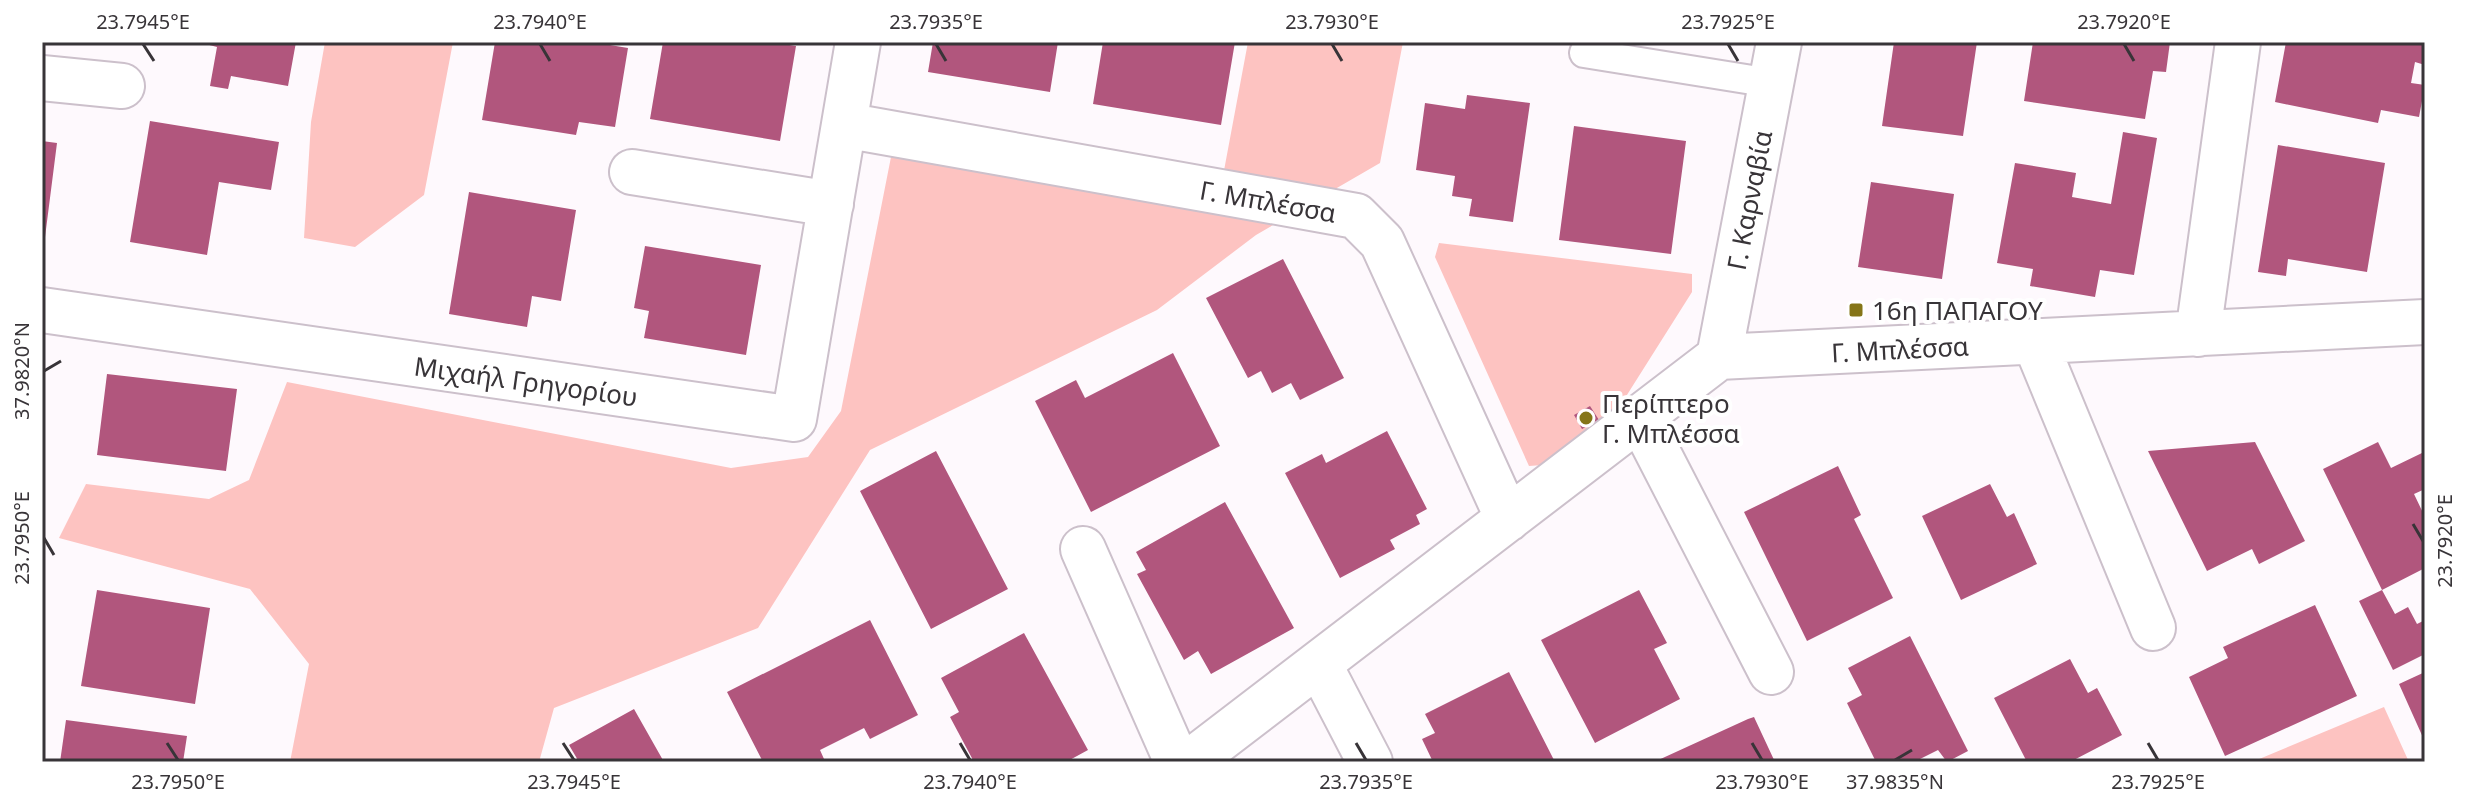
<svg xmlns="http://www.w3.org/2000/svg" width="2467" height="804" font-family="'Noto Sans',sans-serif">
  <rect width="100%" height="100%" fill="#fef9fd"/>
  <path fill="#fdc3c1" d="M 325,42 L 453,42 L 424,195 L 355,247 L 304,238 L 311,122 Z
    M 1248,42 L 1403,42 L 1380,163 L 1256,235 L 1157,310 L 870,450 L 758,628 L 554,708 L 539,762 L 290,762 L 309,664 L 250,589 L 59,538 L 86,484 L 209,499 L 249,480 L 287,382 L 731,468 L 808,457 L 841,411 L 891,157 L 1217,208 Z
    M 1439,243 L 1692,274 L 1692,292 L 1601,436 L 1543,465 L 1529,466 L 1435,257 Z
    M 2384,707 L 2409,762 L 2252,762 Z"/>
  <path fill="#b1567d" d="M 198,42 L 296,42 L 288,86 L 231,76 L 228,89 L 210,86 L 217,47 Z
    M 495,42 L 592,42 L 628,48 L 615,127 L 579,122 L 576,135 L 482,120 Z
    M 663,42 L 770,42 L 796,46 L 780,141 L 650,119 Z
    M 933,42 L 1058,42 L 1050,92 L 928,72 Z
    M 1103,42 L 1235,42 L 1221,125 L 1093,104 Z
    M 1894,42 L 1977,42 L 1963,136 L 1882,126 Z
    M 2033,42 L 2170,42 L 2166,72 L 2153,71 L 2145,119 L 2024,101 Z
    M 2286,42 L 2425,42 L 2425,65 L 2415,62 L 2411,83 L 2425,85 L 2419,117 L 2381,110 L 2378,123 L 2275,102 Z
    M 1467,95 L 1530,103 L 1513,222 L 1469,216 L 1472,199 L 1452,196 L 1455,176 L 1416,170 L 1425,103 L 1465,109 Z
    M 150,121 L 279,142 L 271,190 L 219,182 L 207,255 L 130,242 Z
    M 1574,126 L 1686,141 L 1671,254 L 1559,240 Z
    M 2123,132 L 2157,138 L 2134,275 L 2100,270 L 2095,297 L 2030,286 L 2033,269 L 1997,263 L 2015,163 L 2076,173 L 2072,197 L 2111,204 Z
    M 42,141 L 57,143 L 44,245 L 42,245 Z
    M 2278,145 L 2385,163 L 2367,272 L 2288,259 L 2286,276 L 2258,272 Z
    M 1871,182 L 1954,194 L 1942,279 L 1858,267 Z
    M 469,192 L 576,210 L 561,301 L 532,296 L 527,327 L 449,314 Z
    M 645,246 L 761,265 L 746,355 L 644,338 L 649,311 L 634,308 Z
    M 1283,259 L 1344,378 L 1300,400 L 1291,383 L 1272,393 L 1261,371 L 1248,378 L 1206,298 Z
    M 1173,353 L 1220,446 L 1091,512 L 1035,401 L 1076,380 L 1085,398 Z
    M 107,374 L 237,389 L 226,471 L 97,455 Z
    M 1590,406 L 1599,420 L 1582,429 L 1574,415 Z
    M 1387,431 L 1427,509 L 1416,515 L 1420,524 L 1390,540 L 1395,549 L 1340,578 L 1285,473 L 1322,454 L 1326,463 Z
    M 2255,442 L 2305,541 L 2259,564 L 2252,549 L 2207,571 L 2148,451 Z
    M 2378,442 L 2391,468 L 2422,453 L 2425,459 L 2425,489 L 2414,494 L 2425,517 L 2425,568 L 2382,590 L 2395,614 L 2408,607 L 2417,624 L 2425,620 L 2425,654 L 2393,670 L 2359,601 L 2382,590 L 2323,469 Z
    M 936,451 L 1008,589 L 931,629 L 860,491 Z
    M 1838,466 L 1861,515 L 1854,519 L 1893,598 L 1807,641 L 1744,512 Z
    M 1990,484 L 2007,517 L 2014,513 L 2037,564 L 1961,600 L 1922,516 Z
    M 1225,502 L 1294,628 L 1211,674 L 1198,651 L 1184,660 L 1137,574 L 1146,570 L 1136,552 Z
    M 97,590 L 210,608 L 195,704 L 81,686 Z
    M 1639,590 L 1667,643 L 1654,649 L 1680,699 L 1595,743 L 1541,640 Z
    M 2315,605 L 2357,696 L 2225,756 L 2189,677 L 2228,658 L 2223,647 Z
    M 870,620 L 918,715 L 870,739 L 864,728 L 820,750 L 824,759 L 818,762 L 763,762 L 727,692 Z
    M 1024,633 L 1088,750 L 1066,762 L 974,762 L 950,717 L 959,712 L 941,678 Z
    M 1910,636 L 1968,751 L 1947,762 L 1938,750 L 1914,762 L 1876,762 L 1847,703 L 1862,695 L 1848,668 Z
    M 2070,659 L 2088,693 L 2097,688 L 2122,735 L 2070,762 L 2027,762 L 1994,698 Z
    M 1509,672 L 1555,762 L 1433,762 L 1422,739 L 1435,733 L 1425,714 Z
    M 2425,672 L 2425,742 L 2399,684 Z
    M 634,709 L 664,762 L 579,762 L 569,745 Z
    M 1754,717 L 1775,762 L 1654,762 L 1748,719 Z
    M 66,720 L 187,736 L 183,762 L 60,762 Z"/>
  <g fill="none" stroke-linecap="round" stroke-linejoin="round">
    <g stroke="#ccc0cb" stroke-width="32">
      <path id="lane" d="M 1584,53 L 1771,83"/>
    </g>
    <g stroke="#ccc0cb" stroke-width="48">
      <path id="street" d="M 42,78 L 122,86
        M 844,125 L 1356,216 L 1382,242 L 1508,519
        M 632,172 L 831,204
        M 42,310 L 794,419 L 858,42
        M 2198,334 L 2238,42
        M 2035,342 L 2153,628
        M 1719,357 L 1779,42
        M 1640,418 L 1771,672
        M 1083,549 L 1177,762
        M 1319,664 L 1370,762
        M 1190,762 L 1719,357 L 2425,322"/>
    </g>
    <use href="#lane" stroke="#fff" stroke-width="28"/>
    <use href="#street" stroke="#fff" stroke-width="44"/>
  </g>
  <path fill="none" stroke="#383438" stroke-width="3" d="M 143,44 L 154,61M 540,44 L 550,61M 936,44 L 946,61M 1332,44 L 1342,61M 1728,44 L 1738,61M 2124,44 L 2134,61M 44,371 L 61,361M 2413,524 L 2423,541M 44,538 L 54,555M 167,743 L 178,760M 563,743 L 574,760M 960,743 L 970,760M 1356,743 L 1366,760M 1752,743 L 1762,760M 2148,743 L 2158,760M 1895,760 L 1912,750"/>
  <g fill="#857518" stroke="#fff" stroke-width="3">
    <rect x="1848" y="302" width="16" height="16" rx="4"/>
    <circle cx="1586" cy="418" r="8"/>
  </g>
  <g text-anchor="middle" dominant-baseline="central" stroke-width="8" stroke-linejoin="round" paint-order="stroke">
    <g font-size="26" fill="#383438" stroke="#fff">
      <text transform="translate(1749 200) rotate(-79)">Γ. Καρναβία</text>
      <text transform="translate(1268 201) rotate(10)">Γ. Μπλέσσα</text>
      <text transform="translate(1900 349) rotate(-3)">Γ. Μπλέσσα</text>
      <text transform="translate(526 381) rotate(8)">Μιχαήλ Γρηγορίου</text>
    </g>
    <g font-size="26" fill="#383438" stroke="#fff" text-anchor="start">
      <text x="1872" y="310">16η ΠΑΠΑΓΟΥ</text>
      <text x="1602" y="403">Περίπτερο<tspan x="1602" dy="30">Γ. Μπλέσσα</tspan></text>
    </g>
  </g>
  <rect width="2467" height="804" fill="none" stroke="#ffffff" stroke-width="88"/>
  <rect x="44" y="44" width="2379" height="716" fill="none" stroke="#383438" stroke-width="3"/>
  <g font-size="20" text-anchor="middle" fill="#383438">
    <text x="143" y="29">23.7945°E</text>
    <text x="540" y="29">23.7940°E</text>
    <text x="936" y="29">23.7935°E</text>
    <text x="1332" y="29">23.7930°E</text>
    <text x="1728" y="29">23.7925°E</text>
    <text x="2124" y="29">23.7920°E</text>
    <text transform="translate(22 371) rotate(-90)" y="7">37.9820°N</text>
    <text transform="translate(22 538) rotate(-90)" y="7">23.7950°E</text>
    <text transform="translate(2445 541) rotate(-90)" y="7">23.7920°E</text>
    <text x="178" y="789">23.7950°E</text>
    <text x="574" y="789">23.7945°E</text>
    <text x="970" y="789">23.7940°E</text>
    <text x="1366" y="789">23.7935°E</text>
    <text x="1762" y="789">23.7930°E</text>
    <text x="1895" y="789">37.9835°N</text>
    <text x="2158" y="789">23.7925°E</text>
  </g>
</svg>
